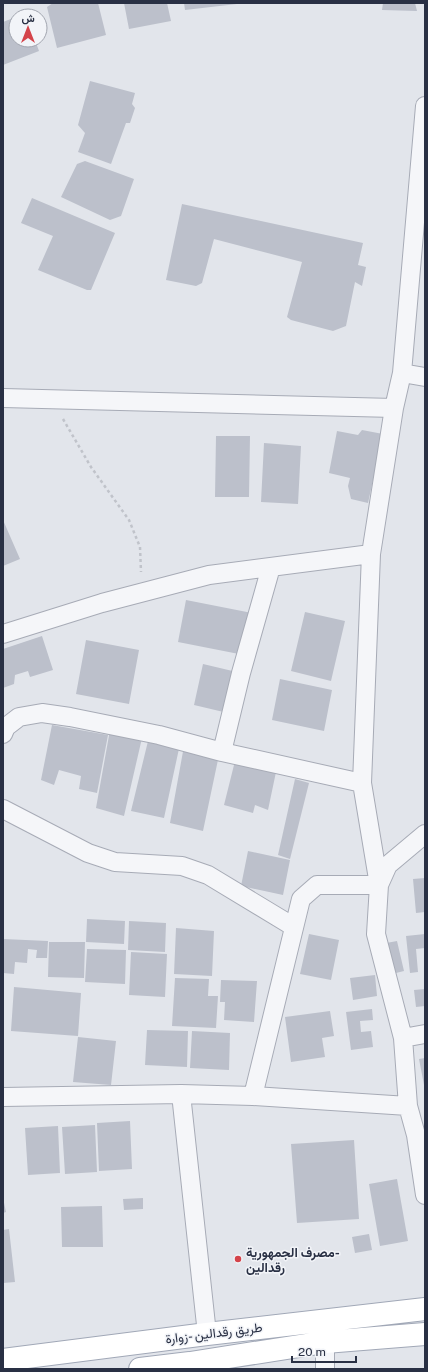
<svg xmlns="http://www.w3.org/2000/svg" width="428" height="1372" font-family="'Public Sans',Vazirmatn,sans-serif">
  <rect width="100%" height="100%" fill="#e2e5eb"/>
  <path fill="#bcc0cb" d="M 53,3 L 98,3 L 106,35 L 57,48 L 47,7 Z
    M 124,3 L 167,3 L 171,21 L 129,29 Z
    M 184,3 L 237,3 L 237,4 L 185,10 Z
    M 383,3 L 415,3 L 417,11 L 382,10 Z
    M 16,17 L 16,40 L 35,40 L 39,51 L 3,65 L 3,22 Z
    M 90,81 L 135,93 L 132,104 L 135,108 L 130,123 L 126,123 L 111,164 L 78,152 L 85,133 L 78,125 Z
    M 85,161 L 134,179 L 121,216 L 110,220 L 61,197 L 77,164 Z
    M 32,198 L 115,233 L 91,290 L 87,290 L 38,270 L 53,236 L 21,223 Z
    M 182,204 L 363,243 L 358,265 L 366,267 L 362,286 L 355,282 L 346,326 L 333,331 L 291,320 L 287,317 L 302,262 L 214,239 L 202,283 L 196,286 L 166,280 Z
    M 362,430 L 383,434 L 368,503 L 351,499 L 348,486 L 350,478 L 329,473 L 337,431 L 358,435 Z
    M 216,436 L 250,436 L 249,497 L 215,497 Z
    M 264,443 L 301,446 L 298,504 L 261,502 Z
    M 3,520 L 20,559 L 3,566 Z
    M 186,600 L 252,613 L 244,655 L 178,642 Z
    M 305,612 L 345,621 L 331,681 L 291,671 Z
    M 42,636 L 53,670 L 30,677 L 28,671 L 15,675 L 14,684 L 3,688 L 3,649 Z
    M 86,640 L 139,650 L 129,704 L 76,694 Z
    M 203,664 L 241,673 L 232,714 L 194,705 Z
    M 280,679 L 332,690 L 324,731 L 272,720 Z
    M 52,725 L 108,735 L 97,793 L 79,789 L 81,776 L 59,770 L 54,785 L 41,780 Z
    M 110,730 L 142,738 L 124,816 L 96,808 Z
    M 149,737 L 180,744 L 164,818 L 131,811 Z
    M 184,746 L 219,755 L 203,831 L 170,823 Z
    M 235,761 L 276,772 L 268,810 L 255,805 L 253,813 L 224,805 Z
    M 295,779 L 309,783 L 290,859 L 278,855 Z
    M 248,851 L 290,860 L 283,895 L 241,886 Z
    M 425,878 L 425,912 L 416,913 L 413,879 Z
    M 87,919 L 125,921 L 124,944 L 86,942 Z
    M 129,921 L 166,923 L 165,952 L 128,950 Z
    M 176,928 L 214,931 L 212,976 L 174,974 Z
    M 309,934 L 339,940 L 331,980 L 300,974 Z
    M 425,934 L 425,948 L 416,949 L 418,972 L 410,973 L 406,936 Z
    M 3,939 L 48,941 L 47,958 L 36,958 L 37,950 L 28,949 L 27,963 L 15,962 L 14,974 L 3,973 Z
    M 397,941 L 404,971 L 388,975 L 381,944 Z
    M 49,942 L 85,942 L 84,978 L 48,977 Z
    M 87,949 L 126,950 L 125,984 L 85,982 Z
    M 131,952 L 167,954 L 165,997 L 129,995 Z
    M 375,975 L 377,996 L 353,1000 L 350,978 Z
    M 175,978 L 209,979 L 208,996 L 218,996 L 216,1028 L 172,1026 Z
    M 221,980 L 257,981 L 254,1022 L 224,1020 L 225,1002 L 220,1002 Z
    M 14,987 L 81,993 L 78,1036 L 11,1031 Z
    M 425,989 L 425,1006 L 416,1007 L 414,990 Z
    M 372,1009 L 373,1020 L 360,1021 L 361,1032 L 371,1031 L 373,1047 L 351,1050 L 346,1012 Z
    M 330,1011 L 334,1036 L 322,1038 L 325,1057 L 291,1062 L 285,1017 Z
    M 147,1030 L 188,1031 L 187,1067 L 145,1065 Z
    M 192,1031 L 230,1033 L 229,1070 L 190,1068 Z
    M 78,1037 L 116,1041 L 111,1085 L 73,1082 Z
    M 425,1058 L 425,1084 L 424,1085 L 419,1059 Z
    M 130,1121 L 132,1169 L 99,1171 L 97,1123 Z
    M 95,1125 L 97,1172 L 65,1174 L 62,1127 Z
    M 58,1126 L 60,1173 L 28,1175 L 25,1128 Z
    M 354,1140 L 359,1219 L 297,1223 L 291,1144 Z
    M 397,1179 L 408,1241 L 380,1246 L 369,1184 Z
    M 3,1198 L 6,1212 L 3,1213 Z
    M 143,1198 L 143,1209 L 124,1210 L 123,1199 Z
    M 102,1206 L 103,1247 L 62,1247 L 61,1207 Z
    M 9,1229 L 15,1282 L 3,1283 L 3,1230 Z
    M 369,1234 L 372,1250 L 355,1253 L 352,1237 Z"/>
  <g fill="none" stroke-linecap="round" stroke-linejoin="round">
    <g stroke="#a7abb6" stroke-width="20">
      <path id="minor" d="M 402,373 L 425,377
        M 3,398 L 394,408
        M 3,634 L 102,603 L 209,575 L 371,554
        M 3,734 L 6,727 L 19,717 L 42,713 L 70,717 L 159,735 L 222,752 L 362,783
        M 222,752 L 241,673 L 271,567
        M 3,809 L 88,853 L 115,862 L 182,866 L 208,875 L 294,927
        M 425,834 L 388,865 L 379,885 L 376,934 L 403,1038 L 408,1106 L 416,1135 L 425,1195
        M 403,1038 L 425,1034
        M 181,1094 L 253,1096 L 301,899 L 317,885 L 379,885 L 362,783 L 371,554 L 394,408 L 402,373 L 425,106
        M 253,1096 L 408,1106
        M 3,1097 L 181,1094 L 207,1334
        M 325,1342 L 325,1369"/>
    </g>
    <g stroke="#a1a8b7" stroke-width="24">
      <path id="primary" d="M 3,1360 L 207,1334 L 425,1309
        M 140,1369 L 190,1363 L 325,1342 L 425,1334"/>
    </g>
    <path stroke="#c0c3ca" stroke-width="2.5" stroke-dasharray="3 3" stroke-linecap="butt" d="M 63,419 L 91,467 L 129,520 L 140,547 L 141,572"/>
    <use href="#minor" stroke="#f5f6f9" stroke-width="18"/>
    <use href="#primary" stroke="#fff" stroke-width="22"/>
  </g>
  <circle fill="#d4434a" stroke="#f2f4f8" stroke-width="1.5" cx="238" cy="1259" r="4"/>
  <g text-anchor="middle" dominant-baseline="central" stroke-width="3" stroke-linejoin="round" paint-order="stroke">
    <g font-size="13" font-weight="bold" fill="#293044" stroke="#f2f4f8" text-anchor="start">
      <text x="246" y="1252">مصرف الجمهورية-<tspan x="246" dy="15">رقدالين</tspan></text>
    </g>
    <g font-size="13" fill="#293044" stroke="#f2f4f8">
      <text transform="translate(214 1333) rotate(-7)">طريق رقدالين -زوارة</text>
    </g>
  </g>
  <rect width="428" height="1372" fill="none" stroke="#293044" stroke-width="8"/>
  <g transform="translate(28 28)"><circle r="19" fill="#f2f4f8" stroke="#a2a6b0"/>
  <path d="M0-3L7 15L0 10L-7 15Z" fill="#d4434a"/>
  <text y="-6" font-size="11" font-weight="bold" text-anchor="middle" fill="#293044">ش</text>
  </g>
  <path d="M292 1356v6h64v-6" fill="none" stroke="#293044" stroke-width="2"/>
  <text x="298" y="1356" font-size="12" fill="#293044" stroke="#f2f4f8" stroke-width="3" paint-order="stroke">20 m</text>
</svg>
